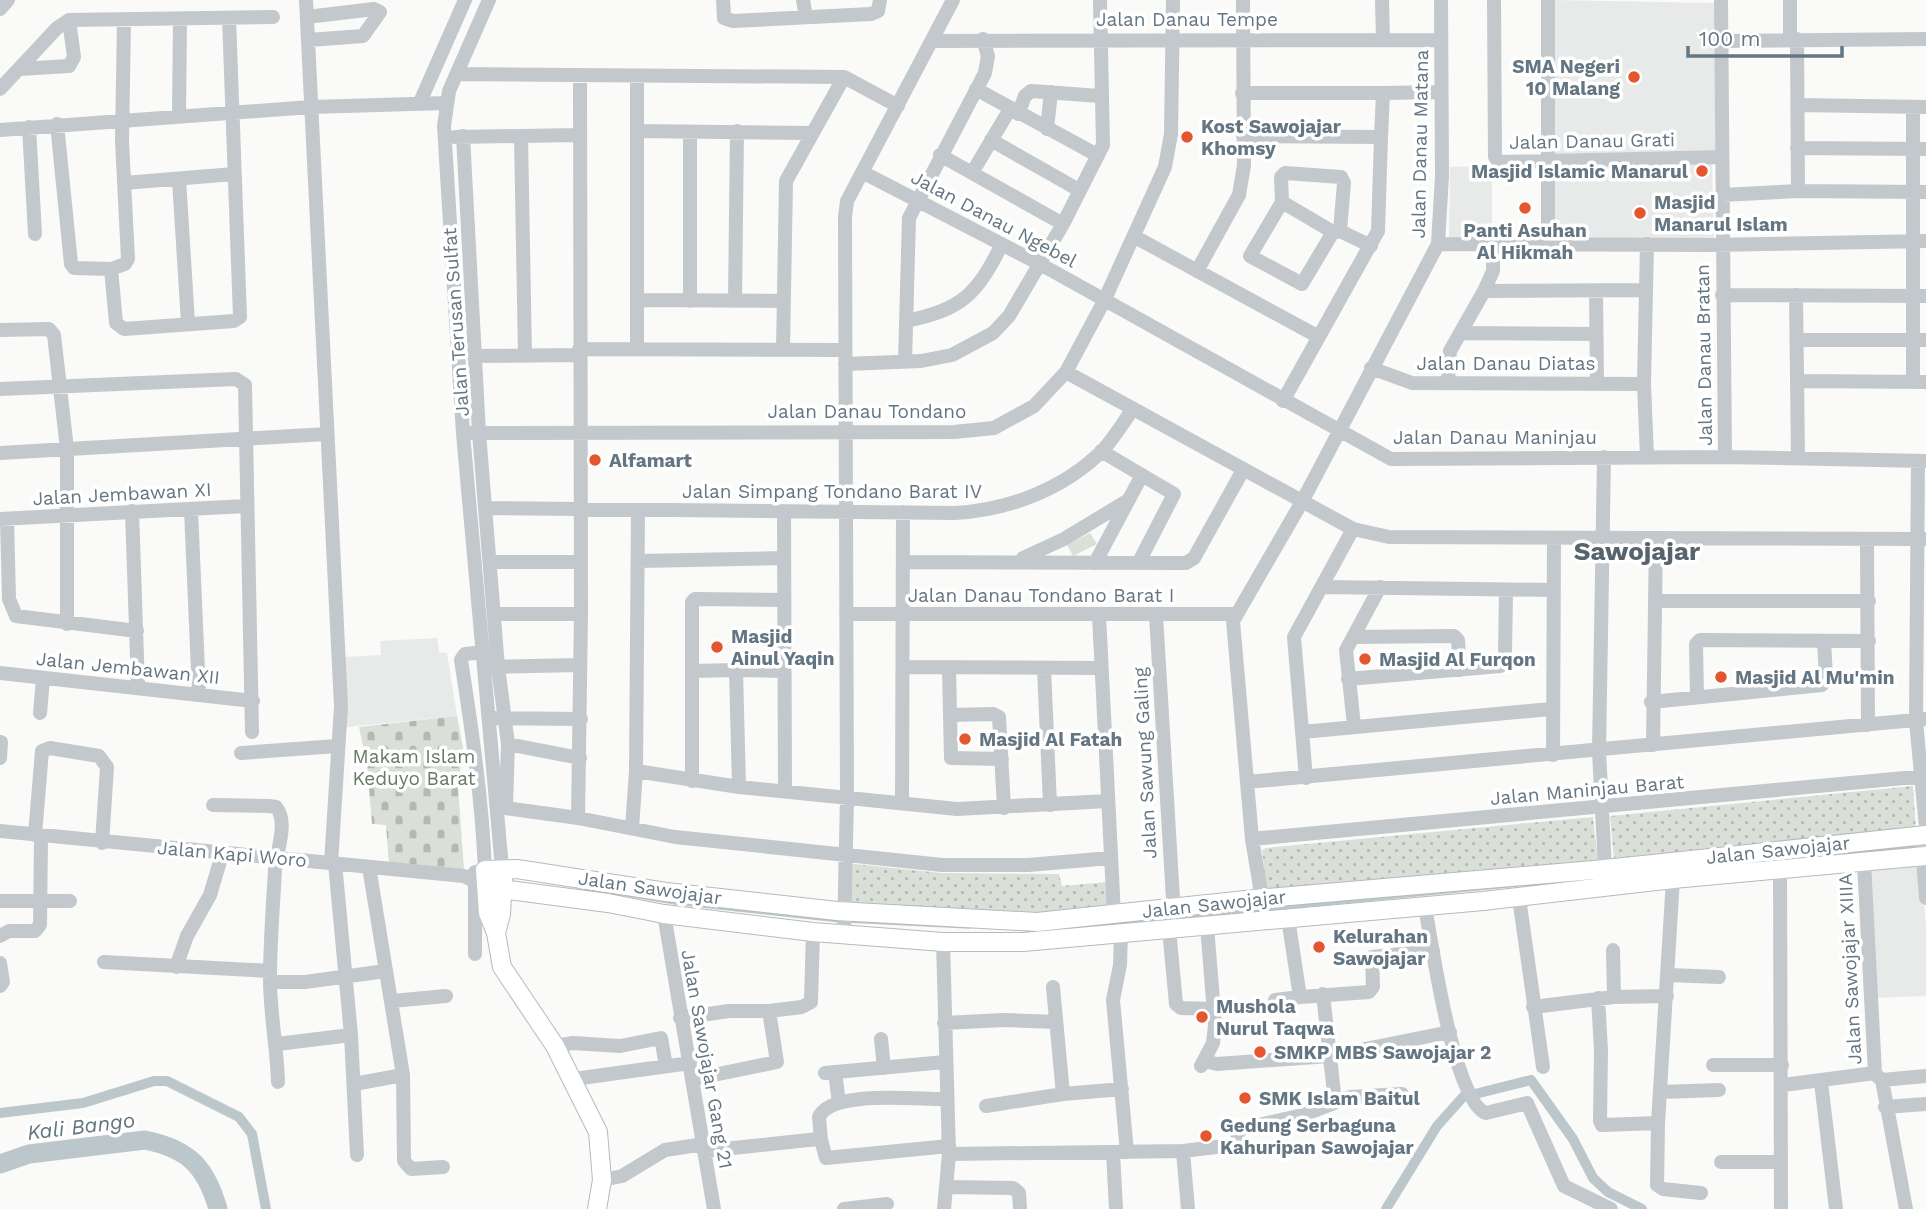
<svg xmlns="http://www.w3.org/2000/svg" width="1926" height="1209" font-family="'Work Sans',sans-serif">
  <defs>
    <pattern id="grass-dots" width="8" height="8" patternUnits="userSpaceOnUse" patternTransform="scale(1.75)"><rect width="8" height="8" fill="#dadfd7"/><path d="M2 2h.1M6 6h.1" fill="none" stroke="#b4b9b4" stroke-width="1.8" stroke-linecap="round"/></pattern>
    <pattern id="cemetery-stones" width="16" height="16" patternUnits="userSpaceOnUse" patternTransform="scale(1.75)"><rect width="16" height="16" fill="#dadfd7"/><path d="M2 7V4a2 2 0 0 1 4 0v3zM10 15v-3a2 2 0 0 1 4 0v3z" fill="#b4b9b4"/></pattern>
  </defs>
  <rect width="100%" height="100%" fill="#fafaf8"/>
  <path fill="#e8e9e9" d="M 1552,0 L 1714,3 L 1717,150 L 1553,154 Z
    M 1712,163 L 1714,240 L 1553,239 L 1554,164 Z
    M 1492,166 L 1492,238 L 1449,239 L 1450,167 Z
    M 437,638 L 439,652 L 447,653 L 457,716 L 347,727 L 345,657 L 381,655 L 380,641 Z
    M 1920,863 L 1926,923 L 1926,996 L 1873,998 L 1865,868 Z"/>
  <path fill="url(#grass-dots)" d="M 1913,786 L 1916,830 L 1614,860 L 1610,816 Z
    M 1593,817 L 1598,862 L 1266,891 L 1262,850 L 1266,848 Z
    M 855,864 L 941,873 L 1059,874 L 1062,886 L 1107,882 L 1109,911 L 1052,917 L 851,907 L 852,865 Z"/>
  <path fill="url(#cemetery-stones)" d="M 457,716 L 463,747 L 458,787 L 464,870 L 389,864 L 386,825 L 372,824 L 367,764 L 359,727 Z"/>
  <path fill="#dadfd7" d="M 1090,533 L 1097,544 L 1073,556 L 1067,545 Z"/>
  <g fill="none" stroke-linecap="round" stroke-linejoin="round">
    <path stroke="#bbc7cb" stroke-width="3.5" d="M 1870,850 L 1918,847
      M 612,892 L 675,903 L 841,921
      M 1177,918 L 1549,882
      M 848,921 L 970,927
      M 1124,921 L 1169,918"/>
    <path stroke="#bbc7cb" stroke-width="10" d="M 0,1113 L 83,1103 L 154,1081 L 167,1081 L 239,1117 L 252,1134 L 266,1209
      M 1386,1209 L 1437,1126 L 1463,1097 L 1531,1080 L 1573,1139 L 1593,1178 L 1608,1192 L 1642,1209"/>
    <path stroke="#bbc7cb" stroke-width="19" d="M 0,1164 L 29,1154 L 145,1140 C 189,1149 206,1167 218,1209"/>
    <g stroke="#b5babe" stroke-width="20">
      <path id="major" d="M 486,887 L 608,903 L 664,914 L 813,932 L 943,942 L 1023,942 L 1483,901 L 1673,879 L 1926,856
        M 496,933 L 501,914 L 503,878
        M 597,1209 L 602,1180 L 598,1132 L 555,1046 L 502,967 L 496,933 L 488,913 L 485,870 L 517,869 L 666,892 L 837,911 L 1037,922 L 1255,899 L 1605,869 L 1926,835"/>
    </g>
    <path stroke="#c3c8cc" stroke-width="14" d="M 306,0 L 341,706 L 331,863
      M 489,0 L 449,91 L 444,126 L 463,433 L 502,868
      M 723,0 L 724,18 L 733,21 L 871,14 L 878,11 L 880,0
      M 803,0 L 806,17
      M 1382,0 L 1383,40
      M 1494,0 L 1495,157 L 1499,162 L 1722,157
      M 1548,0 L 1548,244
      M 1721,0 L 1725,457
      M 0,9 L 8,0
      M 307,17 L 374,9 L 380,12 L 363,36 L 309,40
      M 1797,39 L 1798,191
      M 1790,40 L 1790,0
      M 933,41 L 1441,40
      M 1721,41 L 1926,39
      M 20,69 L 69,66 L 74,57 L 69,20
      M 457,74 L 844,77 L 898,106
      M 0,89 L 57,28 L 69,20 L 273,17
      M 976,89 L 1097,155
      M 1242,93 L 1383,93
      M 420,102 L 465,0
      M 1798,105 L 1926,107
      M 1018,114 L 1025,96 L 1031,91 L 1100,96
      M 179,115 L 180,19
      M 57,124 L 71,264 L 74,268 L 111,269 L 125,264 L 128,259 L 122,141 L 124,20
      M 29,127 L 35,234
      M 1047,129 L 1051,92
      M 0,130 L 311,107 L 446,103
      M 638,131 L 813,133
      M 690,132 L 690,301
      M 463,136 L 479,433 L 498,667 L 508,744 L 506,805
      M 521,136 L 525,356
      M 1243,136 L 1381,137 L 1383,93 L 1441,92
      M 455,137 L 579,135
      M 991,140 L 1079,190
      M 1797,148 L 1926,149
      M 940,155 L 1063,224
      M 864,173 L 1040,264 L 1391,459 L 1725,457 L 1926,461
      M 972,173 L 1010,109
      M 179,179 L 188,323
      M 124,183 L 234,174
      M 1722,195 L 1798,191 L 1926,192
      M 1282,202 L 1333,232 L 1340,231 L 1371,246
      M 1333,232 L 1302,284 L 1250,256 L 1282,202 L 1281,177 L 1285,173 L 1341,177 L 1344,183 L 1340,231
      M 1135,237 L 1319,337
      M 1438,244 L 1710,245 L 1926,241
      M 111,269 L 116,323 L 124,329 L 234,321 L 240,317 L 229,18
      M 1197,271 L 1239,195 L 1244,165 L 1243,0
      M 1484,291 L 1493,271 L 1493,244
      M 1596,291 L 1597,382
      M 1722,295 L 1926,296
      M 1796,295 L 1798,458
      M 639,300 L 783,301
      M 735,301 L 737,131
      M 906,321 C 962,310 977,294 1002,244
      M 0,330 L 49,329 L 54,335 L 67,449 L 67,624
      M 1460,333 L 1596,334
      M 1799,340 L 1926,340
      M 579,349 L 845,350
      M 637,349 L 637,77
      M 783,350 L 786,181 L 844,77
      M 474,356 L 578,355
      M 905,362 L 909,218 L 985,73 L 988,56 L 983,39
      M 845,364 L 921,361 L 952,355 L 993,333 L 1009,316 L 1063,224 L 1103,145 L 1100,0
      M 1371,368 L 1412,383 L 1644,384
      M 1066,372 L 1353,529 L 1389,537 L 1926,539
      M 1448,381 L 1450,351 L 1484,291 L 1644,290
      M 1798,381 L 1926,382
      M 1913,382 L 1913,107
      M 0,389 L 236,379 L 245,385 L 252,732
      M 1283,401 L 1378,231 L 1381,137
      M 463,433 L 954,432 L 994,428 L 1034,406 L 1066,372 L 1104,301 L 1165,167 L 1171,134 L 1173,0
      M 1101,451 L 1174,494 L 1139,562
      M 0,453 L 327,434
      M 1604,457 L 1599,751 L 1605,869
      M 1647,457 L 1644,384 L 1647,244
      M 1918,461 L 1916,721 L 1926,828
      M 486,508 L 955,513 C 1009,510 1064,489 1103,450 C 1114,438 1123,423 1132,410
      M 191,510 L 199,694
      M 132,511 L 138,687
      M 784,511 L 785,791
      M 0,519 L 246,506
      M 7,519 L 9,599 L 16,616 L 137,631
      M 1867,539 L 1868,725
      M 1023,558 L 1064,539 L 1127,501
      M 639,561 L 783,558
      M 491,562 L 580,562
      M 903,562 L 1186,563 L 1194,558 L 1243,470
      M 1095,563 L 1142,475
      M 1323,587 L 1553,590
      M 1656,601 L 1869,601
      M 494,614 L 581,614
      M 846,614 L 1236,614
      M 1099,615 L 1114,915
      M 1156,615 L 1173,899 L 1173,923 L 1169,929 L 1176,1004 L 1181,1008 L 1214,1009
      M 1353,637 L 1454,636 L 1458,640 L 1460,670
      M 491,667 L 580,665
      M 904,667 L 1101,668
      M 949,668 L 951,758 L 1002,759
      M 1044,668 L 1050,805
      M 736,670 L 784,671
      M 692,671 L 736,670 L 739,787
      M 0,673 L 253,701
      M 1348,679 L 1500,666 L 1505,655 L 1506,590
      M 1697,697 L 1696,644 L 1700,640 L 1869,641
      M 1651,702 L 1822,685 L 1826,678 L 1824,641
      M 40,713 L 43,679
      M 950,715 L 993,714 L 999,717 L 1004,808
      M 495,718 L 581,719
      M 1354,726 L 1346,650 L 1380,587
      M 1302,732 L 1551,709
      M 508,744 L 580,758
      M 1653,745 L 1656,539
      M 241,753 L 337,746
      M 1553,755 L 1554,538
      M 0,758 L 1,742
      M 636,771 L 739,787 L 957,809 L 1108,801
      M 1306,778 L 1294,637 L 1353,529
      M 692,781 L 692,602 L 695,599 L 783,600
      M 1247,782 L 1926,719
      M 902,803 L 903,512
      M 213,805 L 269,806 L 276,807 C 289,822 276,852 275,870 C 273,906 270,943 270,979 C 270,1013 277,1048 278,1082
      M 498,807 L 578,818 L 675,837 L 942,865 L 1028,865 L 1111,858
      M 578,818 L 581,614 L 580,76
      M 632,828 L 636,771 L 638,511
      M 0,831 L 464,876 L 486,887
      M 35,835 L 42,751 L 50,748 L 99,756 L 107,767 L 102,843
      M 1921,835 L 1926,898
      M 1252,839 L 1926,776
      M 1864,862 L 1875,1073
      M 335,863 L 351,1035 L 357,1155
      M 369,867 L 403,1075 L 404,1161 L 411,1169 L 443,1167
      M 1780,869 L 1781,1209
      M 475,872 L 485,870 C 482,799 472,730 461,660 L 465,654 L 484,652
      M 1519,898 L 1543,1067
      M 1262,899 L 1252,839 L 1233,621 L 1303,500 L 1438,244 L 1442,176 L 1441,0
      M 0,901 L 70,901
      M 1425,907 C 1432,944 1454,1102 1486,1113 L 1527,1103 L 1564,1186 L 1611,1209
      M 664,914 L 714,1209
      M 1121,934 L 1120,965 L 1113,1000 L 1127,1152
      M 844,935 L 847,797 L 845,217 L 847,201 L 953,0
      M 0,936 L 9,931 L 35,931 L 40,925 L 41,836
      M 943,942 L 949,1154 L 944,1209
      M 1613,950 L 1614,997
      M 475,954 L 475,874
      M 104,962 L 270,971
      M 0,963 L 3,982 L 0,986
      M 176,967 L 187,936 L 210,895 L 222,855
      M 1669,975 L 1719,977
      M 270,982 L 305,982 L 386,971
      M 1053,987 L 1063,1094
      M 1323,994 L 1335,1102
      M 1300,997 L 1369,992 L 1373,987 L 1372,957 L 1433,951
      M 1598,998 L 1601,1050 L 1600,1121 L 1602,1125 L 1658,1123 L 1673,879
      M 1275,1000 L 1300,997 L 1288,918
      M 392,1001 L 446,996
      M 1533,1007 L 1614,997 L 1667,996
      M 769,1011 L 802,1007 L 811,1002 L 813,932
      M 680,1018 L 729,1011 L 769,1011 L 777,1062 L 694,1079
      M 944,1023 L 1004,1020 L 1056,1022
      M 881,1039 L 884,1068
      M 277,1044 L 351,1035
      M 555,1046 L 573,1043 L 620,1046 L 661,1038 L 666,1066
      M 1204,1061 L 1217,1064 L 1330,1056 L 1450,1032
      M 1713,1065 L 1782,1065
      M 1201,1066 L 1213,1043 L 1215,1025 L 1207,926
      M 835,1072 L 839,1103
      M 825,1073 L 945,1062
      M 1876,1075 L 1882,1080 L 1926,1076
      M 574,1079 L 690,1063
      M 1882,1080 L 1906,1209
      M 1821,1082 L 1836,1209
      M 354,1084 L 403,1075
      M 1783,1085 L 1875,1073
      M 1660,1092 L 1719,1090
      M 986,1106 L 1063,1094 L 1122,1089
      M 1885,1107 L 1926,1104
      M 1658,1123 L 1657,1185 L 1663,1189 L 1701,1193
      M 821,1140 L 819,1117 C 831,1089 920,1100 946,1099
      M 705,1151 L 818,1139 L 821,1140 L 826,1158 L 949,1146
      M 1183,1151 L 1188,1209
      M 1113,1152 L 1116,1209
      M 949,1154 L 1183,1151 L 1233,1145 L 1238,1141 L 1237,1133 L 1241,1129 L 1303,1115 L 1350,1097 L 1402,1094
      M 1721,1162 L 1781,1162
      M 602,1180 L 622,1176 L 665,1150 L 704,1144
      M 947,1187 L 1013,1188 L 1019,1193 L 1020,1209
      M 844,1209 L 887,1204"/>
    <use href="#major" stroke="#fff" stroke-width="18"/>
  </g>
  <g fill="#e4572e" stroke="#fff" stroke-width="2.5">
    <circle cx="1634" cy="77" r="7"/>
    <circle cx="1187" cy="137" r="7"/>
    <circle cx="1702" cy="171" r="7"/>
    <circle cx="1525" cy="208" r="7"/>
    <circle cx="1640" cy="213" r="7"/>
    <circle cx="595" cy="460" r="7"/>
    <circle cx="717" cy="647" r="7"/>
    <circle cx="1365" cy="659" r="7"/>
    <circle cx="1721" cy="677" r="7"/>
    <circle cx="965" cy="739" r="7"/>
    <circle cx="1319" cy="947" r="7"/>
    <circle cx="1202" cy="1017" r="7"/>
    <circle cx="1260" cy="1052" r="7"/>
    <circle cx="1245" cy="1098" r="7"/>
    <circle cx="1206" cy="1136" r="7"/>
  </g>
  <g text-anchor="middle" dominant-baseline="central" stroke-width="7" stroke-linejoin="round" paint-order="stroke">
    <g font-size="19" fill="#657683" stroke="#fff">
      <text x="1187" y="19">Jalan Danau Tempe</text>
      <text transform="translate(1592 141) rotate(-1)">Jalan Danau Grati</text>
      <text transform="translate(1420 144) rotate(-89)">Jalan Danau Matana</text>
      <text transform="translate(994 219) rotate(28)">Jalan Danau Ngebel</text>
      <text transform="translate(456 322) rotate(-94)">Jalan Terusan Sulfat</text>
      <text transform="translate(1704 355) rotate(-91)">Jalan Danau Bratan</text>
      <text x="1506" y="363">Jalan Danau Diatas</text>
      <text x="867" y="411">Jalan Danau Tondano</text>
      <text x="1495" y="437">Jalan Danau Maninjau</text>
      <text x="832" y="491">Jalan Simpang Tondano Barat IV</text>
      <text transform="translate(122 494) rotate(-3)">Jalan Jembawan XI</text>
      <text x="1041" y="595">Jalan Danau Tondano Barat I</text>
      <text transform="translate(128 668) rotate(6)">Jalan Jembawan XII</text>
      <text transform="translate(1145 763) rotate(-93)">Jalan Sawung Galing</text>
      <text transform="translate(1587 790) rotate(-5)">Jalan Maninjau Barat</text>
      <text transform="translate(1778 850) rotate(-6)">Jalan Sawojajar</text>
      <text transform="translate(232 854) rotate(5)">Jalan Kapi Woro</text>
      <text transform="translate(650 888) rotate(8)">Jalan Sawojajar</text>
      <text transform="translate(1214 904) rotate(-6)">Jalan Sawojajar</text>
      <text transform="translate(1850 969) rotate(-93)">Jalan Sawojajar XIIIA</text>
      <text transform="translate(707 1059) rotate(80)">Jalan Sawojajar Gang 21</text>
    </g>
    <g font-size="19" font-weight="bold" fill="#657683" stroke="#fff" text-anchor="start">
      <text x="1620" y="66" text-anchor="end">SMA Negeri<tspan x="1620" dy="22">10 Malang</tspan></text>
      <text x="1201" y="126">Kost Sawojajar<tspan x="1201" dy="22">Khomsy</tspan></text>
      <text x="1688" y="171" text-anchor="end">Masjid Islamic Manarul</text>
      <text x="1654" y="202">Masjid<tspan x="1654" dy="22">Manarul Islam</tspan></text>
      <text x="1525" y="230" text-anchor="middle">Panti Asuhan<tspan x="1525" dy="22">Al Hikmah</tspan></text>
      <text x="609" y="460">Alfamart</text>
      <text x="731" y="636">Masjid<tspan x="731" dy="22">Ainul Yaqin</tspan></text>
      <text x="1379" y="659">Masjid Al Furqon</text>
      <text x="1735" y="677">Masjid Al Mu'min</text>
      <text x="979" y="739">Masjid Al Fatah</text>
      <text x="1333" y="936">Kelurahan<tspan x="1333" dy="22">Sawojajar</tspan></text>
      <text x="1216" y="1006">Mushola<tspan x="1216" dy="22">Nurul Taqwa</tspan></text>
      <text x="1274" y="1052">SMKP MBS Sawojajar 2</text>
      <text x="1259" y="1098">SMK Islam Baitul</text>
      <text x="1220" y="1125">Gedung Serbaguna<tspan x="1220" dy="22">Kahuripan Sawojajar</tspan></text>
    </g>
    <g font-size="19" fill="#687a64" stroke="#fff">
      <text x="414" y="756">Makam Islam<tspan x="414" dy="22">Keduyo Barat</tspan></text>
    </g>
    <g font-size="21" font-style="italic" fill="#60757c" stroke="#fff">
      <text transform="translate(81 1126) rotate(-7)">Kali Bango</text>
    </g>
    <g font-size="26" font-weight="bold" fill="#57646e" stroke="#fff">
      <text x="1637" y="551">Sawojajar</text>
    </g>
  </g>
  <path d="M1688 46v10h154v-10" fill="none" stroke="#657683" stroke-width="3.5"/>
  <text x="1699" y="46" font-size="21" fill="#657683" stroke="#ffffff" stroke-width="5" paint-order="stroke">100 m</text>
</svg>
